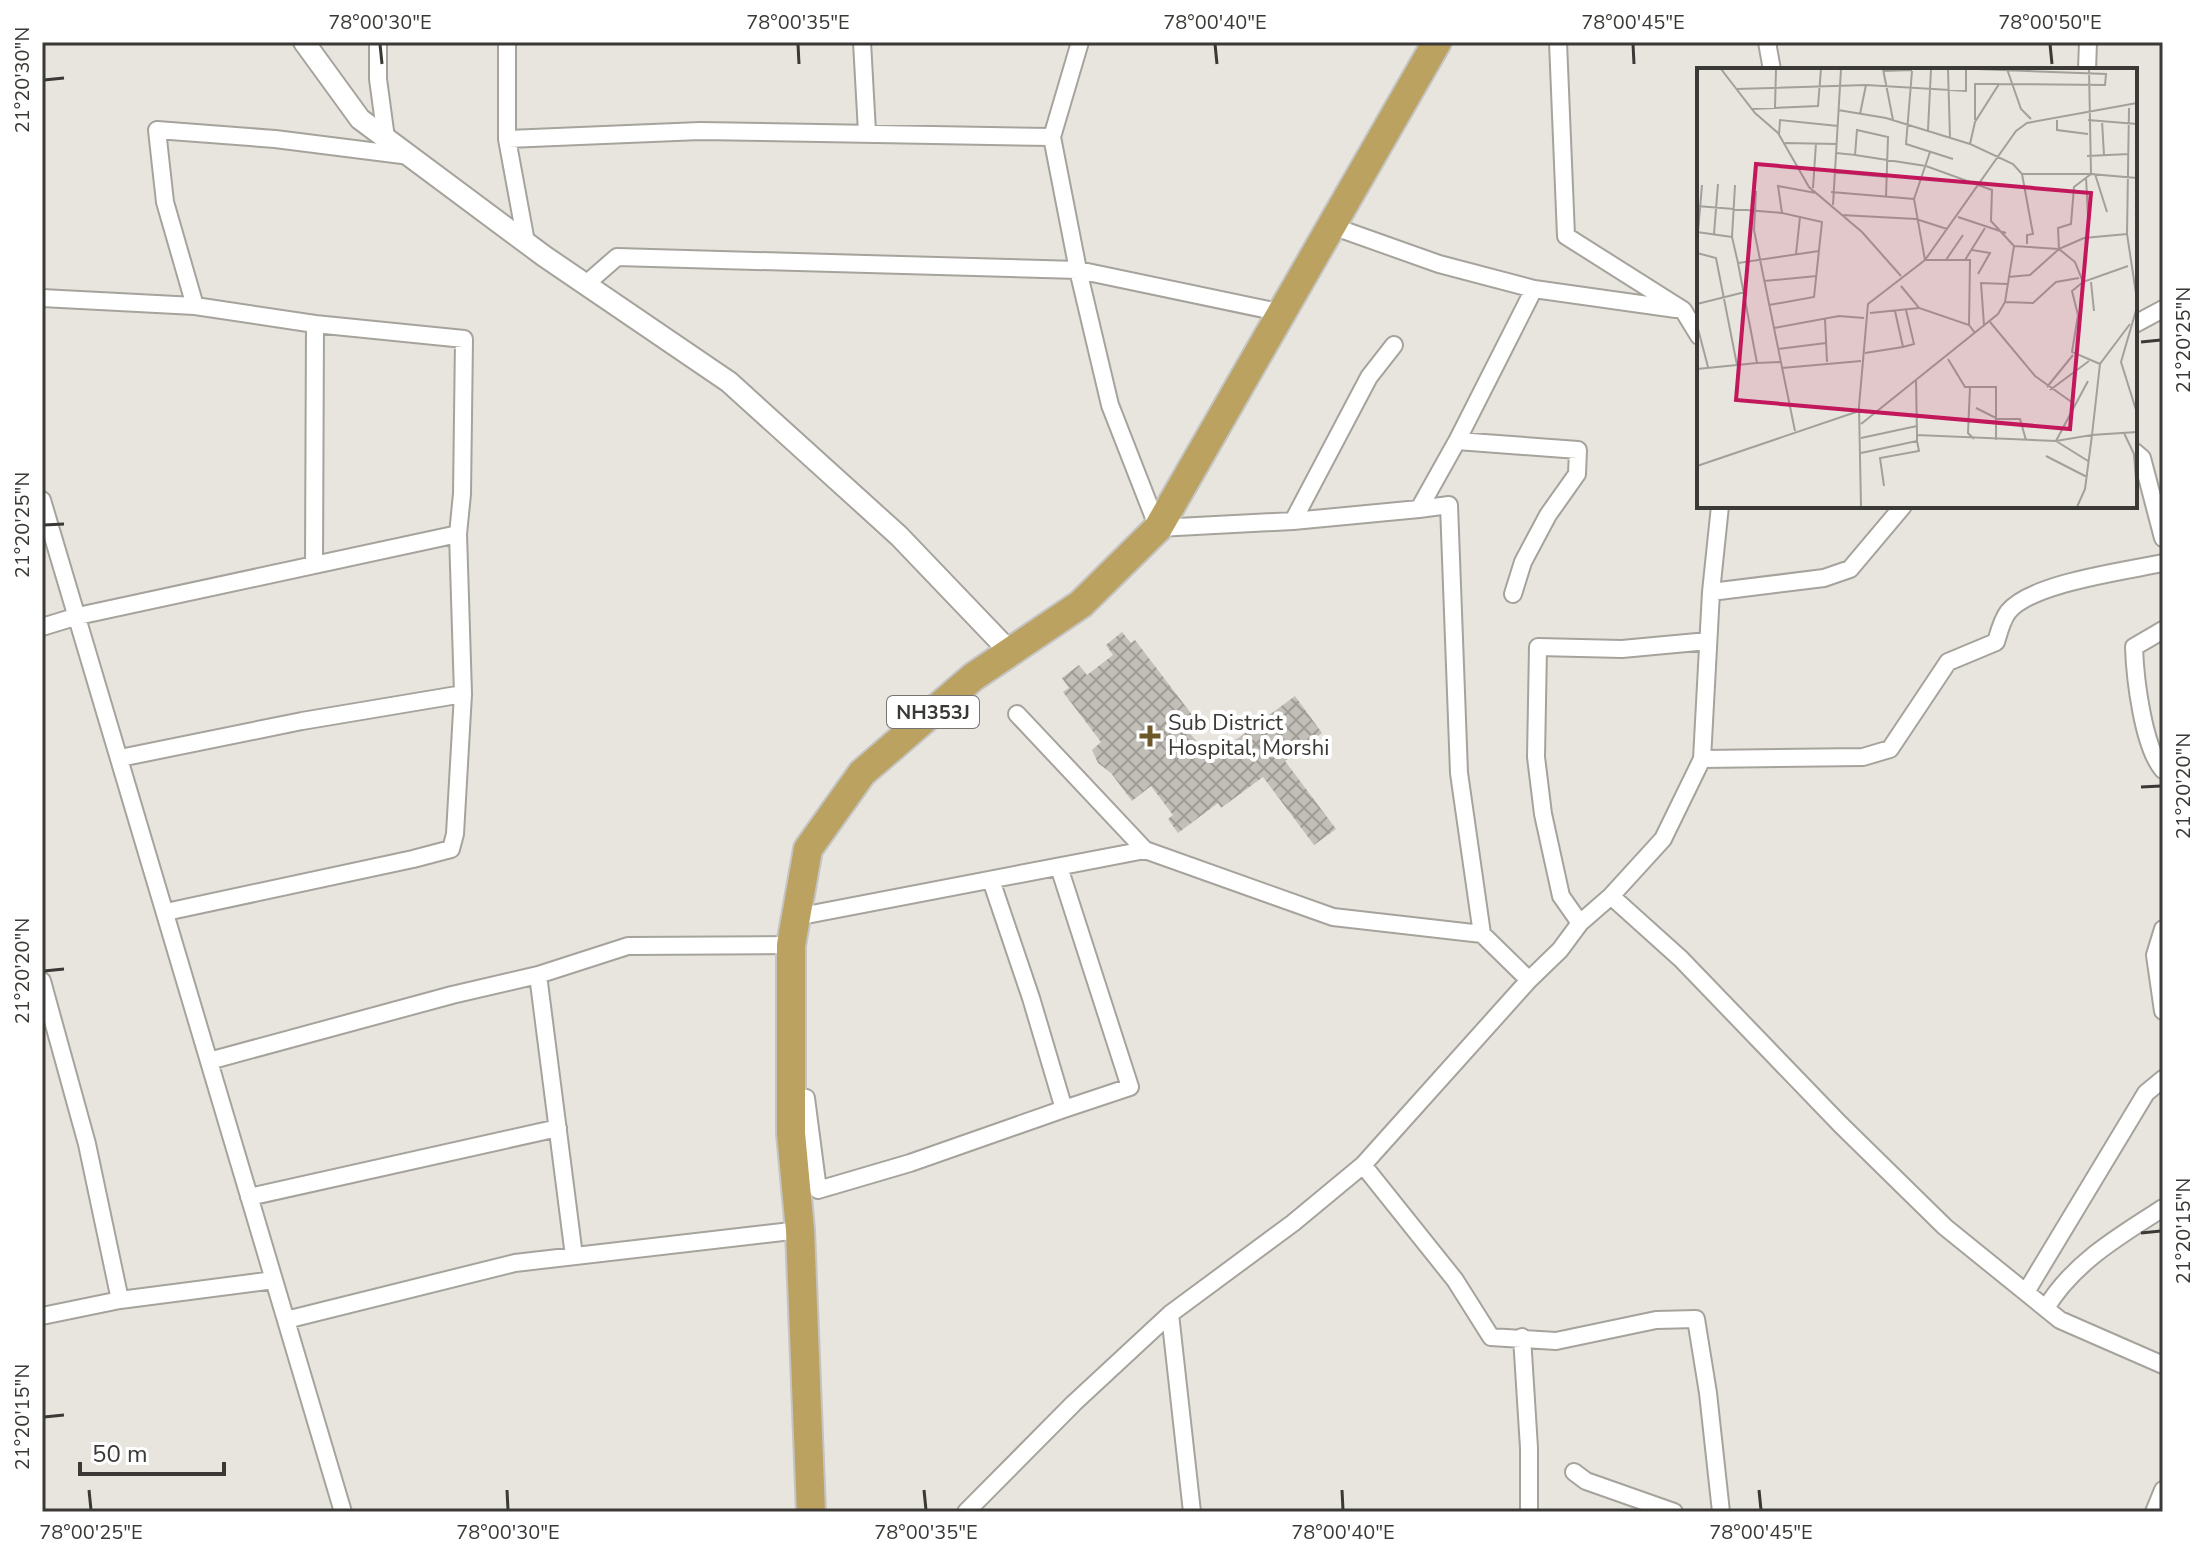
<svg xmlns="http://www.w3.org/2000/svg" width="2205" height="1554" font-family="'Nunito Sans',sans-serif">
  <defs>
    <pattern id="building-cross-hatch" width="8" height="8" patternUnits="userSpaceOnUse" patternTransform="scale(2)"><rect width="8" height="8" fill="#c2bfb8"/><path d="M0 0l8 8M0 8l8-8" fill="none" stroke="#9f9c96"/></pattern>
  </defs>
  <rect width="100%" height="100%" fill="#e8e5de"/>
  <path fill="url(#building-cross-hatch)" d="M 1122,632 L 1131,643 L 1135,640 L 1199,724 L 1189,732 L 1210,759 L 1295,696 L 1322,733 L 1285,761 L 1336,829 L 1314,845 L 1263,777 L 1221,808 L 1218,803 L 1178,833 L 1168,819 L 1173,815 L 1151,786 L 1132,801 L 1111,773 L 1098,763 L 1092,750 L 1101,742 L 1063,692 L 1069,688 L 1062,678 L 1079,665 L 1087,675 L 1113,655 L 1106,645 Z"/>
  <g fill="none" stroke-linecap="round" stroke-linejoin="round">
    <g stroke="#a5a39c" stroke-width="20">
      <path id="minor" d="M 378,42 L 378,79 L 386,138
        M 507,42 L 507,139 L 526,242
        M 862,42 L 867,132
        M 1558,42 L 1566,236 L 1683,310 L 1699,336
        M 1767,42 L 1772,70
        M 2087,70 L 2088,42
        M 1052,137 L 1080,42
        M 507,139 L 700,131 L 1052,137 L 1078,270 L 1110,405 L 1158,528 L 1293,521
        M 1332,226 L 1439,264 L 1534,289 L 1676,309
        M 586,284 L 617,257 L 1078,270 L 1283,313
        M 42,298 L 195,306
        M 2135,324 L 2163,309
        M 1394,345 L 1369,377 L 1293,521 L 1419,509 L 1457,441 L 1534,289
        M 1457,441 L 1578,450 L 1577,474 L 1548,515 L 1523,562 L 1513,594
        M 2135,452 L 2142,458 L 2163,538
        M 42,500 L 343,1512
        M 1419,509 L 1449,505 L 1459,773 L 1482,934
        M 314,565 L 315,324
        M 1711,592 L 1824,578 L 1850,569 L 1903,506
        M 42,627 L 78,616 L 458,534
        M 2163,630 L 2134,647 C 2135,678 2143,747 2163,770
        M 1017,714 L 1145,850 L 1333,917 L 1482,934 L 1529,980
        M 120,758 L 302,721 L 463,694
        M 1702,759 L 1863,757 L 1890,749 L 1948,662 L 1996,642 C 1999,632 2002,620 2008,612 C 2031,583 2125,571 2163,563
        M 991,880 L 1031,998 L 1064,1109 L 1130,1087 L 1059,867
        M 1611,896 L 1681,959 L 1840,1124 L 1945,1227 L 2060,1320 L 2163,1365
        M 166,912 L 413,859 L 451,849 L 455,834 L 463,694 L 458,534 L 462,494 L 464,339 L 315,324 L 195,306 L 165,202 L 157,130 L 275,139 L 410,156
        M 796,917 L 1145,850
        M 1580,923 L 1561,896 L 1543,814 L 1536,757 L 1538,647 L 1622,649 L 1708,641
        M 2163,929 L 2155,955 L 2163,1011
        M 538,975 L 574,1256
        M 42,981 L 87,1144 L 120,1300 L 274,1280
        M 209,1061 L 452,995 L 538,975 L 628,946 L 791,945
        M 791,1096 L 806,1098 L 818,1190 L 910,1163 L 1064,1109
        M 1363,1165 L 1455,1280 L 1491,1337 L 1556,1341 L 1656,1320 L 1696,1319 L 1708,1393 L 1721,1512
        M 249,1197 L 558,1128
        M 2026,1292 L 2146,1093 L 2163,1079
        M 2046,1308 C 2073,1263 2119,1236 2163,1208
        M 1170,1314 L 1192,1512
        M 42,1316 L 120,1300
        M 286,1320 L 515,1263 L 800,1230
        M 1522,1337 L 1529,1448 L 1529,1512
        M 1574,1472 L 1586,1481 L 1674,1512
        M 966,1512 L 1074,1403 L 1170,1314 L 1293,1223 L 1363,1165 L 1529,980 L 1560,950 L 1580,923 L 1611,896 L 1663,839 L 1702,759 L 1711,592 L 1720,506
        M 2154,1512 L 2163,1490"/>
    </g>
    <g stroke="#a5a39c" stroke-width="24">
      <path id="tertiary" d="M 304,42 L 360,119 L 544,256 L 729,382 L 899,536 L 1010,652"/>
    </g>
    <g stroke="#c4c4c3" stroke-width="32">
      <path id="trunk" d="M 811,1512 L 800,1230 L 791,1133 L 791,945 L 808,849 L 862,773 L 973,677 L 1081,604 L 1158,528 L 1437,42"/>
    </g>
    <use href="#minor" stroke="#fff" stroke-width="16"/>
    <use href="#tertiary" stroke="#fff" stroke-width="20"/>
    <use href="#trunk" stroke="#bba260" stroke-width="28"/>
  </g>
  <path fill="none" stroke="#3a3936" stroke-width="3" d="M 380,44 L 382,64M 798,44 L 799,64M 1215,44 L 1217,64M 1633,44 L 1634,64M 2050,44 L 2052,64M 44,80 L 64,78M 2141,342 L 2161,340M 44,525 L 64,524M 2141,787 L 2161,786M 44,971 L 64,969M 2141,1233 L 2161,1231M 44,1417 L 64,1415M 89,1490 L 91,1510M 507,1490 L 508,1510M 924,1490 L 926,1510M 1342,1490 L 1343,1510M 1759,1490 L 1761,1510"/>
  <path fill="#6c5927" stroke="#fff" stroke-width="3" d="M1146 724h8v8h8v8h-8v8h-8v-8h-8v-8h8z"/>
  <g text-anchor="middle" dominant-baseline="central" stroke-width="8" stroke-linejoin="round" paint-order="stroke">
    <rect fill="#fff" stroke="#757472" stroke-width="2" x="887" y="696" width="92" height="32" rx="6"/>
    <g font-size="20" font-weight="bold" fill="#3a3936">
      <text x="933" y="712">NH353J</text>
    </g>
    <g font-size="22" fill="#3a3936" stroke="#fff" text-anchor="start">
      <text x="1168" y="723">Sub District<tspan x="1168" dy="25">Hospital, Morshi</tspan></text>
    </g>
  </g>
  <g transform="translate(1697 68)">
    <rect width="440" height="440" fill="#e8e5de"/>
    <path fill="none" stroke="#a2a09b" stroke-width="2" d="M 24,1 L 58,45 L 81,65 L 112,119 L 165,164 L 204,208M 186,1 L 196,52M 251,1 L 253,70M 279,1 L 409,6 L 408,17 L 302,16 L 278,54 L 273,76 L 316,96 L 325,106M 310,1 L 324,41 L 334,51M 392,1 L 394,106 L 440,110M 186,3 L 215,2M 215,3 L 209,76 L 256,91M 39,21 L 169,17 L 269,23 L 269,1M 78,40 L 79,1M 432,40 L 430,166 L 440,232M 54,41 L 121,38 L 124,1M 141,42 L 189,50 L 273,76M 163,46 L 169,17M 278,52 L 278,16 L 302,16M 360,52 L 360,62 L 391,66M 391,52 L 440,56M 405,53 L 407,87M 231,62 L 234,1M 82,67 L 83,52 L 141,58M 88,75 L 140,76M 139,85 L 158,87 L 160,62 L 191,69 L 189,128M 158,87 L 229,98 L 295,122 L 294,153 L 317,178M 390,88 L 432,86M 136,104 L 190,109M 398,106 L 410,144M 389,109 L 391,148M 38,117 L 35,169 L 41,195M 116,120 L 119,75M 59,123 L 57,162 L 98,363M 134,124 L 217,131 L 228,192 L 249,192M 217,131 L 233,84M 136,137 L 144,1M 0,138 L 85,145M 144,147 L 219,151 L 250,161M 261,149 L 309,165M 0,164 L 35,169M 1,164 L 5,117M 17,166 L 21,116M 266,167 L 249,192 L 268,192 L 288,160M 330,176 L 330,167 L 336,166 L 325,106 L 394,106 L 377,119 L 374,156 L 361,160 L 362,181 L 378,194 L 386,214 L 431,198M 275,182 L 293,185 L 281,206M 0,185 L 19,190 L 40,297M 99,186 L 103,149M 268,192 L 273,192 L 272,257M 311,209 L 333,207 L 362,181M 67,213 L 120,208M 386,214 L 375,223 L 381,247 L 375,284 L 403,296M 394,214 L 397,243M 204,218 L 222,240 L 272,257 L 278,265M 308,234 L 336,235 L 359,214 L 382,210M 0,236 L 48,224M 72,237 L 117,229 L 125,154 L 85,145 L 81,118 L 119,125M 440,239 L 424,294 L 440,345M 198,243 L 206,279 L 217,276 L 209,242M 173,245 L 222,240M 128,251 L 130,294M 293,254 L 338,308 L 376,335M 0,257 L 11,299M 287,257 L 284,215 L 310,216M 77,260 L 142,248 L 167,250M 81,281 L 129,275M 168,285 L 206,279M 251,291 L 268,319 L 299,319 L 299,372M 84,294 L 60,295 L 41,195 L 122,183M 85,300 L 164,293M 0,301 L 60,295M 219,311 L 220,367M 391,313 L 359,373 L 391,393M 273,319 L 271,365 L 277,371M 350,319 L 376,287M 353,322 L 392,293M 279,340 L 301,351 L 323,351 L 329,372M 164,356 L 301,246 L 308,234 L 317,178 L 362,181 L 387,170 L 430,166M 427,365 L 437,386 L 440,425M 164,370 L 220,358M 164,385 L 220,373 L 220,367 L 359,373 L 395,367 L 403,296 L 433,256M 349,388 L 390,409M 0,398 L 162,343M 187,418 L 183,390 L 222,383 L 220,373M 164,439 L 162,338 L 171,236 L 228,192 L 319,63 L 330,55 L 440,35M 380,439 L 388,421 L 395,367 L 440,364"/>
    <path fill="#c2185b" fill-opacity="0.15" stroke="#c2185b" stroke-width="4" d="M 59,96 L 394,125 L 373,361 L 39,332 Z"/>
    <rect width="440" height="440" fill="none" stroke="#3a3936" stroke-width="4"/>
  </g>
  <rect width="2205" height="1554" fill="none" stroke="#ffffff" stroke-width="88"/>
  <path d="M80 1462v12h144v-12" fill="none" stroke="#3a3936" stroke-width="4"/>
  <text x="92" y="1462" font-size="24" fill="#3a3936" stroke="#ffffff" stroke-width="6" paint-order="stroke">50 m</text>
  <rect x="44" y="44" width="2117" height="1466" fill="none" stroke="#3a3936" stroke-width="3"/>
  <g font-size="20" text-anchor="middle" fill="#3a3936">
    <text x="380" y="29">78°00'30"E</text>
    <text x="798" y="29">78°00'35"E</text>
    <text x="1215" y="29">78°00'40"E</text>
    <text x="1633" y="29">78°00'45"E</text>
    <text x="2050" y="29">78°00'50"E</text>
    <text transform="translate(22 80) rotate(-90)" y="7">21°20'30"N</text>
    <text transform="translate(2183 340) rotate(-90)" y="7">21°20'25"N</text>
    <text transform="translate(22 525) rotate(-90)" y="7">21°20'25"N</text>
    <text transform="translate(2183 786) rotate(-90)" y="7">21°20'20"N</text>
    <text transform="translate(22 971) rotate(-90)" y="7">21°20'20"N</text>
    <text transform="translate(2183 1231) rotate(-90)" y="7">21°20'15"N</text>
    <text transform="translate(22 1417) rotate(-90)" y="7">21°20'15"N</text>
    <text x="91" y="1539">78°00'25"E</text>
    <text x="508" y="1539">78°00'30"E</text>
    <text x="926" y="1539">78°00'35"E</text>
    <text x="1343" y="1539">78°00'40"E</text>
    <text x="1761" y="1539">78°00'45"E</text>
  </g>
</svg>
